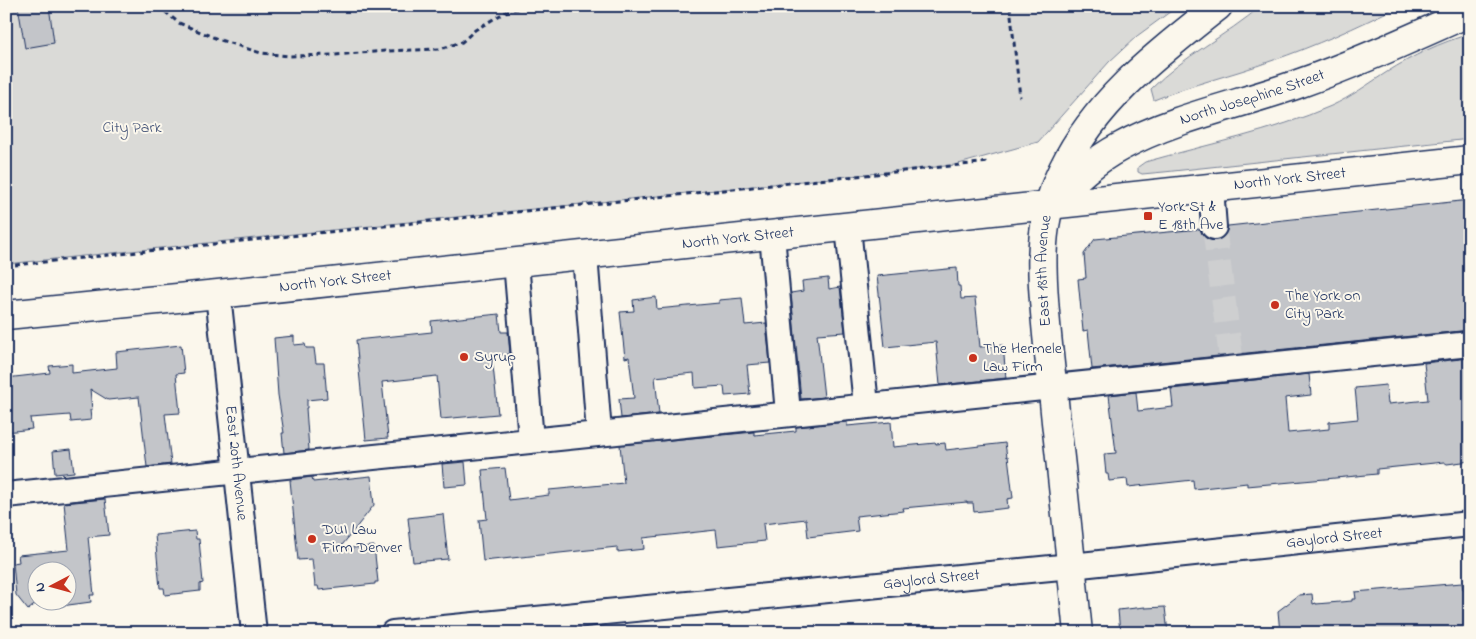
<svg xmlns="http://www.w3.org/2000/svg" width="1476" height="639" font-family="'Indie Flower',sans-serif">
  <rect width="100%" height="100%" fill="#fbf7ec"/>
  <filter id="ink" filterUnits="userSpaceOnUse"><feTurbulence type="fractalNoise" baseFrequency=".02" numOctaves="2"/><feDisplacementMap in="SourceGraphic" scale="10" xChannelSelector="R" yChannelSelector="G"/><feConvolveMatrix kernelMatrix="1 2 1 2 8 2 1 2 1" color-interpolation-filters="sRGB"/></filter>
  <g filter="url(#ink)">
    <path fill="#dadad7" stroke="#7a849a" d="M 6,6 L 1178,6 L 1137,36 L 1109,62 L 1038,142 L 955,165 L 6,264 Z
      M 1261,6 L 1399,6 C 1357,27 1315,46 1271,61 C 1233,75 1192,84 1154,100 L 1151,89 C 1183,56 1226,36 1261,6 Z
      M 1470,34 L 1470,139 L 1164,172 L 1142,174 L 1138,172 L 1138,167 L 1145,162 C 1208,144 1272,132 1331,106 C 1351,97 1368,84 1387,72 C 1412,56 1441,42 1470,34 Z"/>
    <path fill="#c3c5c9" stroke="#1b2f5e" d="M 18,6 L 49,6 L 54,43 L 25,48 Z
      M 1470,200 L 1470,330 L 1092,369 L 1088,330 L 1083,331 L 1078,279 L 1086,278 L 1084,254 L 1095,239 L 1200,229 L 1202,234 L 1208,239 L 1216,241 L 1221,239 L 1226,233 L 1228,226 Z
      M 957,268 L 958,286 L 960,286 L 961,299 L 975,298 L 980,347 L 1003,345 L 1006,378 L 940,385 L 936,342 L 885,347 L 877,276 Z
      M 828,278 L 829,289 L 840,287 L 845,332 L 817,334 L 824,397 L 801,399 L 791,293 L 803,291 L 802,281 Z
      M 656,297 L 657,309 L 719,303 L 719,300 L 742,298 L 745,325 L 766,323 L 770,363 L 747,365 L 750,394 L 725,396 L 724,386 L 695,388 L 694,373 L 655,377 L 659,414 L 621,418 L 619,399 L 634,398 L 629,357 L 625,358 L 620,312 L 634,311 L 633,300 Z
      M 499,314 L 501,332 L 508,332 L 510,354 L 492,356 L 498,414 L 441,419 L 437,376 L 382,382 L 388,438 L 366,440 L 356,340 L 432,332 L 431,321 Z
      M 294,336 L 294,345 L 305,344 L 306,348 L 314,348 L 316,363 L 324,363 L 327,398 L 307,400 L 307,408 L 306,408 L 309,450 L 284,453 L 282,433 L 284,433 L 278,395 L 274,338 Z
      M 181,345 L 184,373 L 176,374 L 180,413 L 165,414 L 171,464 L 147,467 L 139,397 L 108,400 L 90,389 L 92,410 L 90,410 L 91,420 L 71,422 L 70,415 L 30,418 L 32,429 L 6,432 L 6,378 L 50,373 L 49,366 L 72,364 L 72,373 L 117,368 L 116,352 Z
      M 1470,358 L 1470,461 L 1447,464 L 1444,462 L 1377,469 L 1377,474 L 1325,479 L 1247,486 L 1247,483 L 1194,489 L 1193,480 L 1128,487 L 1127,479 L 1109,481 L 1108,474 L 1106,474 L 1104,454 L 1116,453 L 1109,395 L 1136,392 L 1138,411 L 1173,407 L 1171,389 L 1309,374 L 1311,395 L 1285,398 L 1288,433 L 1329,429 L 1329,422 L 1358,419 L 1355,388 L 1386,385 L 1388,404 L 1428,400 L 1424,363 Z
      M 847,422 L 847,426 L 891,422 L 893,447 L 936,443 L 936,444 L 945,443 L 946,450 L 1005,443 L 1007,457 L 1008,456 L 1013,498 L 1007,499 L 1008,508 L 974,512 L 973,503 L 967,503 L 967,502 L 903,508 L 904,511 L 856,516 L 858,531 L 808,537 L 806,519 L 763,524 L 765,541 L 718,546 L 716,530 L 643,538 L 644,549 L 617,552 L 617,547 L 483,561 L 479,520 L 487,519 L 482,470 L 505,468 L 509,500 L 549,495 L 549,490 L 624,483 L 620,445 L 754,432 L 754,435 L 796,431 L 796,427 Z
      M 71,449 L 74,472 L 55,474 L 53,451 Z
      M 465,462 L 467,485 L 444,487 L 442,464 Z
      M 371,476 L 374,505 L 339,549 L 374,546 L 378,582 L 375,582 L 375,584 L 319,590 L 318,586 L 315,586 L 312,559 L 298,560 L 290,480 L 312,477 L 313,482 Z
      M 105,499 L 109,535 L 88,537 L 94,595 L 90,595 L 91,602 L 61,606 L 61,602 L 68,602 L 68,572 L 38,572 L 38,602 L 28,610 L 16,595 L 13,563 L 19,562 L 18,555 L 69,550 L 64,503 Z
      M 443,514 L 448,559 L 413,562 L 408,518 Z
      M 195,531 L 196,539 L 199,539 L 203,583 L 200,584 L 200,591 L 165,595 L 164,588 L 160,588 L 155,535 Z
      M 1462,583 L 1463,590 L 1470,590 L 1470,633 L 1280,633 L 1278,611 L 1299,595 L 1312,594 L 1313,604 L 1316,603 L 1316,604 L 1352,601 L 1352,599 L 1356,599 L 1355,592 Z
      M 1145,607 L 1145,608 L 1165,607 L 1168,633 L 1120,633 L 1118,610 Z"/>
    <g fill="none" stroke-linecap="round" stroke-linejoin="round">
      <path stroke="#cecfd0" stroke-width="24" stroke-dasharray="24 12" stroke-linecap="butt" d="M 1214,227 L 1231,357"/>
      <g stroke="#1b2f5e" stroke-width="28">
        <g id="minor">
          <path d="M 1211,188 L 1214,227"/>
          <path d="M 848,227 L 866,405"/>
          <path d="M 772,235 L 788,413"/>
          <path d="M 585,255 L 599,433"/>
          <path d="M 516,262 L 531,440"/>
          <path id="s1" d="M 218,294 L 254,633"/>
          <path d="M 6,495 L 1470,344"/>
          <path id="s2" d="M 393,633 L 1071,566 L 1470,524"/>
        </g>
      </g>
      <g stroke="#1b2f5e" stroke-width="31">
        <g id="major">
          <path id="s3" d="M 1055,199 C 1075,179 1095,160 1120,147 C 1172,118 1238,105 1295,85 C 1355,64 1412,38 1470,12"/>
          <path id="s4" d="M 6,315 L 218,294 L 1470,160"/>
          <path id="s5" d="M 1078,633 C 1071,563 1064,492 1056,422 C 1053,390 1049,357 1046,324 C 1041,268 1037,222 1063,169 C 1096,100 1160,52 1218,6"/>
        </g>
      </g>
      <path stroke="#1b2f5e" stroke-width="3" stroke-dasharray="5 4" stroke-linecap="butt" d="M 158,6 L 179,23 L 220,40 L 261,53 L 288,56 L 334,55 L 386,51 L 440,49 L 462,42 L 475,30 L 507,11 L 532,6
        M 1010,6 L 1020,97
        M 6,266 L 989,162"/>
      <use href="#minor" stroke="#fbf7ec" stroke-width="24"/>
      <use href="#major" stroke="#fbf7ec" stroke-width="28"/>
    </g>
  </g>
  <g fill="#c8321e" stroke="#fbf7ec" stroke-width="2">
    <rect x="1143" y="211" width="10" height="10" rx="2.5"/>
    <circle cx="1275" cy="305" r="5"/>
    <circle cx="464" cy="357" r="5"/>
    <circle cx="973" cy="358" r="5"/>
    <circle cx="312" cy="539" r="5"/>
  </g>
  <g text-anchor="middle" dominant-baseline="central" stroke-width="4" stroke-linejoin="round" paint-order="stroke">
    <g font-size="16" fill="#1b2f5e" stroke="#fbf7ec">
      <text stroke="none"><textPath href="#s3" startOffset="225">North Josephine Street</textPath></text>
      <text stroke="none"><textPath href="#s4" startOffset="1291">North York Street</textPath></text>
      <text stroke="none"><textPath href="#s4" startOffset="736">North York Street</textPath></text>
      <text stroke="none"><textPath href="#s5" startOffset="364">East 18th Avenue</textPath></text>
      <text stroke="none"><textPath href="#s4" startOffset="331">North York Street</textPath></text>
      <text stroke="none"><textPath href="#s1" startOffset="170">East 20th Avenue</textPath></text>
      <text stroke="none"><textPath href="#s2" startOffset="946">Gaylord Street</textPath></text>
      <text stroke="none"><textPath href="#s2" startOffset="541">Gaylord Street</textPath></text>
    </g>
    <g font-size="16" fill="#415176" stroke="#fbf7ec">
      <text x="132" y="128">City Park</text>
    </g>
    <g font-size="16" fill="#1b2f5e" stroke="#fbf7ec" text-anchor="start">
      <text x="1158" y="207">York St &amp;<tspan x="1158" dy="18">E 18th Ave</tspan></text>
      <text x="1285" y="296">The York on<tspan x="1285" dy="18">City Park</tspan></text>
      <text x="983" y="349">The Hermele<tspan x="983" dy="18">Law Firm</tspan></text>
      <text x="474" y="357">Syrup</text>
      <text x="322" y="530">DUI Law<tspan x="322" dy="18">Firm Denver</tspan></text>
    </g>
  </g>
  <rect width="1476" height="639" fill="none" stroke="#fbf7ec" stroke-width="25"/>
  <rect x="12" y="12" width="1451" height="614" fill="none" stroke="#1b2f5e" stroke-width="2" filter="url(#ink)"/>
  <g transform="translate(52 586) rotate(264)"><circle r="24" fill="#fbf7ec" stroke="#a1a7b3"/>
  <path d="M0-4L9 19L0 12L-9 19Z" fill="#c8321e"/>
  <text y="-8" font-size="14" font-weight="bold" text-anchor="middle" fill="#1b2f5e">N</text>
  </g>
</svg>
